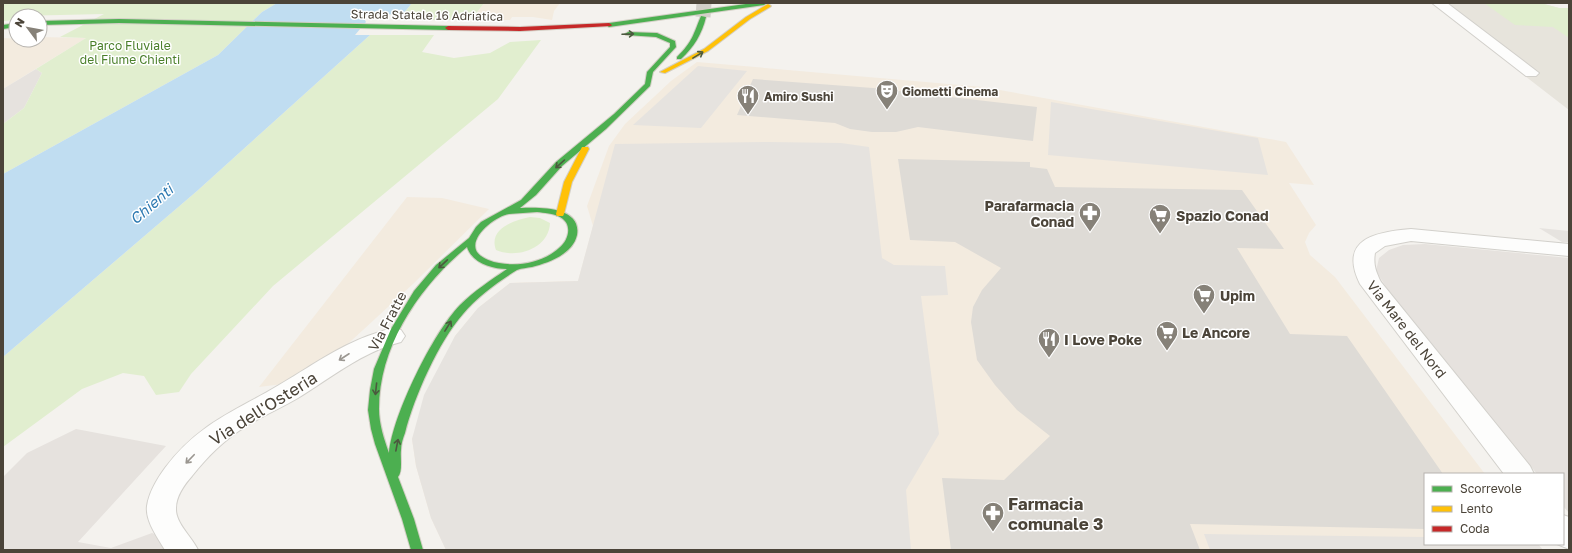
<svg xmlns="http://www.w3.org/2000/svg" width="1572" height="553" font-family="'Golos Text',sans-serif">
  <rect width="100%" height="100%" fill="#f4f2ee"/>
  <path fill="#e7e4dc" d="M 1445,3 L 1527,3 L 1544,4 L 1559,8 L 1569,8 L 1569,110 L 1521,73 L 1537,73 Z"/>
  <path fill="#f3ebdf" d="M 484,3 L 560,3 L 554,11 L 552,20 L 533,17 L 512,17 L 510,20 L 471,20 Z
    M 40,37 L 86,38 L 3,89 L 3,38 L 40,40 Z
    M 697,62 L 983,87 L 1286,142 L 1314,185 L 1289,183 L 1316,225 L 1309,233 L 1305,242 L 1310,255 L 1335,277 L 1485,474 L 1425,474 L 1425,544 L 1538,544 L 1543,550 L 446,550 L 431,518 L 416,466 L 412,439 L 455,336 L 478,308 L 510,283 L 578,281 L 593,226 L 587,206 L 609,146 L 625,124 L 671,81 Z
    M 407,197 L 442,198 L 489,209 L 413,284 L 338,353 L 291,383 L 259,387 Z"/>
  <path fill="#e6e2de" d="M 36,69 L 42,73 L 24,108 L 3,124 L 3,89 Z
    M 1425,244 L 1569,258 L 1569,513 L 1563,506 L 1563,474 L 1537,474 L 1386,287 L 1376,271 L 1379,258 L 1389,250 L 1403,245 Z
    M 76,429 L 166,446 L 78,542 L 111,548 L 152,533 L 157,535 L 165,550 L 3,550 L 3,477 L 27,453 Z"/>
  <path fill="#e1eecf" d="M 3,3 L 277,3 L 262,12 L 218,55 L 3,174 L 3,124 L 24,108 L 42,73 L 36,69 L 86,38 L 60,37 L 104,14 L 16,16 L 16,20 L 3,21 Z
    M 412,3 L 484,3 L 471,20 L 406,20 L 403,14 Z
    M 1484,3 L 1544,4 L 1559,8 L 1569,8 L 1569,38 L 1553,27 L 1515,25 Z
    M 370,35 L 434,35 L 422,52 L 454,58 L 490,53 L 510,42 L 541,40 L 498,99 L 273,286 L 191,374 L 179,392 L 156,395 L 144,376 L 123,373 L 82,389 L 3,447 L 3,357 L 197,191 Z
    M 530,217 L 540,218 L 550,223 C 549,249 516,259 496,250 C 488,229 514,220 530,217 Z"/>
  <path fill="#e6e3df" d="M 698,66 L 747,71 L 701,128 L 633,125 Z
    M 1051,102 L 1258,138 L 1268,175 L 1048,155 Z
    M 768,142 L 841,143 L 869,147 L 882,258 L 894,265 L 945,266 L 948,295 L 921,296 L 939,434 L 906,490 L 911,550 L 446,550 L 431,518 L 416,466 L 412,439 L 424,395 L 455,336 L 478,308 L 510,283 L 578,281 L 615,144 Z
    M 1539,228 L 1569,231 L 1569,242 L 1562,242 Z
    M 1204,534 L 1425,537 L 1425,544 L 1538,544 L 1543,550 L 1210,550 Z"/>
  <path fill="#c0ddf1" d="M 277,3 L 412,3 L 403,14 L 362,15 L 366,22 L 355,35 L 370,35 L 197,191 L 3,357 L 3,174 L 218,55 L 262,12 Z"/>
  <path fill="#dedbd6" d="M 753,79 L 873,88 L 1037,107 L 1033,141 L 918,127 L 896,132 L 872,132 L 850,129 L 835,123 L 737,115 Z
    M 898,159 L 1030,162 L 1030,167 L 1047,169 L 1055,187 L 1242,190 L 1284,249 L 1237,248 L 1290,334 L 1347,336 L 1443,474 L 1425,474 L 1425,529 L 1190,524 L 1200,550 L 951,550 L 942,478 L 1004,480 L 1050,436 L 1017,410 L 995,385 L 977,360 L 971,322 L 973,307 L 982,290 L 1001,268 L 955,242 L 910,240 Z"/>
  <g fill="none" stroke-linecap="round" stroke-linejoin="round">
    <path stroke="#d2cfca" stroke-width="15" stroke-dasharray="15 8" stroke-linecap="butt" d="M 703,17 L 704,3"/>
    <g stroke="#d2d0cb" stroke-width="2">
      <path id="street" d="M 1432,3 L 1447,3 L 1539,73 L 1536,76 L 1526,76 Z
        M 1411,229 L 1569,244 L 1569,256 L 1411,241 L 1385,246 L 1375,253 C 1373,264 1376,272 1381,282 L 1530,466 L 1534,474 L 1504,474 L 1360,284 C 1338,239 1375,232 1411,229 Z
        M 393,328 L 401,330 L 405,336 L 401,342 C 362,352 332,377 298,398 C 281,408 262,416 245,427 C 224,440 207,457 192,476 C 184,485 176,496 176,508 C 175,523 192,537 198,550 L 165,550 C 158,538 145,521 147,506 C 149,492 157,479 165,468 C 199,423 234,412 279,385 C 320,361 346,340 393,328 Z
        M 1563,515 L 1569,517 L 1569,549 L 1557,544 L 1563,544 Z"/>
    </g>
    <g stroke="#d3cfc5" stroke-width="2">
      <path id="fast" d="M 753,3 L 767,3 L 764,5 L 609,27 L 606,25 L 609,23 Z
        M 701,16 L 706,17 C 702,34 694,47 681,59 L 677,59 L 677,57 C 693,41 693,35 701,16 Z
        M 119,19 L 448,26 L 451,28 L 448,30 L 119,23 L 40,25 L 40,21 Z
        M 16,23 L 16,27 L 3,29 L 3,25 Z
        M 628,32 L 657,33 L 675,41 L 676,47 L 653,72 L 650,86 L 606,129 L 562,166 L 536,195 L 520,208 C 538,207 582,206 577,235 C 573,254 548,263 532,267 C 527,268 522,268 517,270 C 498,282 478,296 463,314 C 439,341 414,397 405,433 C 403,438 401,444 401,450 C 400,458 403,471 398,477 L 414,519 L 423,550 L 411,550 L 402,519 L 375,444 L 371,429 L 368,410 L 370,390 L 374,369 L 391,329 L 414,291 L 436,265 L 469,238 L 476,227 L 481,222 L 521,200 L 556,162 L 614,114 L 645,84 L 647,72 L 670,47 L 670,43 L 656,37 L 626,35 L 625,34 ZM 537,212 C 544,213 553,213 560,217 C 573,224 569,240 559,248 C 544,262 519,267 499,263 C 492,262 481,258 477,252 C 468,237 496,216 509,214 C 518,213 528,213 537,212 ZM 467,247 C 472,263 492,269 507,269 C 491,280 474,291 460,305 C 433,333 393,414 389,453 C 384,439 379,424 379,409 C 379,345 420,286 467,247 Z"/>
    </g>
    <g stroke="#d3cfc5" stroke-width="2">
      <path id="slow" d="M 768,4 L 771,6 L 770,7 L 750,19 L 708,51 L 665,73 L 660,72 L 704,49 L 746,17 Z
        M 582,147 L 588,147 L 589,149 L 572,182 L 564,214 L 563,216 L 557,216 L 556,214 L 564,182 Z"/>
    </g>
    <g stroke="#d3cfc5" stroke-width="2">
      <path id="jam" d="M 609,23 L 612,25 L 611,26 L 520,31 L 448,30 L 445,28 L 448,26 L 520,27 Z"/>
    </g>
    <use href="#street" fill="#fdfdfc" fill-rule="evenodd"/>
    <use href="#fast" fill="#4caf50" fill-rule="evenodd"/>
    <use href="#slow" fill="#ffc107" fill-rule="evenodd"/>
    <use href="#jam" fill="#c62828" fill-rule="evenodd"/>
  </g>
  <defs><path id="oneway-shaft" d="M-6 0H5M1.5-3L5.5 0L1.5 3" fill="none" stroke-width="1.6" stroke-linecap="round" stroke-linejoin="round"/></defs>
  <g stroke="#4b593e">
    <use href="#oneway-shaft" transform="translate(628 34) rotate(-2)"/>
    <use href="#oneway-shaft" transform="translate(698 55) rotate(-31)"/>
    <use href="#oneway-shaft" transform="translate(560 164) rotate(138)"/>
    <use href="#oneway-shaft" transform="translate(443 264) rotate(137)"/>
    <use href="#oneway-shaft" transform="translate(448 326) rotate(-58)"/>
    <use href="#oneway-shaft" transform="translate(376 389) rotate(96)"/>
    <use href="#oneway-shaft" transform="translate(397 445) rotate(-79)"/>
  </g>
  <g stroke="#9b9791">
    <use href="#oneway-shaft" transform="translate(344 357) rotate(147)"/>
    <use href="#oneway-shaft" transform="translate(190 459) rotate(134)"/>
  </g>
  <defs>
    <g id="theatre-pin" transform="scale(1.15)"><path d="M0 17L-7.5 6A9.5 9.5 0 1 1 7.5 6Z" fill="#868178" stroke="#fff"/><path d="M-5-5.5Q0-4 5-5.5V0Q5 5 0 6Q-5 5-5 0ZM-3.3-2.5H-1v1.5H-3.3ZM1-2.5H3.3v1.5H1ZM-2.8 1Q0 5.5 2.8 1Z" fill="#fff"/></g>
    <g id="restaurant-pin" transform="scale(1.15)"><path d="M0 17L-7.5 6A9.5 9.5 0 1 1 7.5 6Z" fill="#868178" stroke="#fff"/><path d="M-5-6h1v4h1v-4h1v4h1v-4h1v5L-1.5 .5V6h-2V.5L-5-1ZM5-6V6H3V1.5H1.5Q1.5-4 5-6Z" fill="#fff"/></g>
    <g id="pharmacy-pin" transform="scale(1.15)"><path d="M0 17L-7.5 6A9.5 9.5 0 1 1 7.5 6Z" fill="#868178" stroke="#fff"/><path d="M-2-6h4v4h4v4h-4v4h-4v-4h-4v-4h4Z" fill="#fff"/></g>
    <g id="supermarket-pin" transform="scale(1.15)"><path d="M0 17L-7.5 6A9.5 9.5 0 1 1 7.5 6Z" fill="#868178" stroke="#fff"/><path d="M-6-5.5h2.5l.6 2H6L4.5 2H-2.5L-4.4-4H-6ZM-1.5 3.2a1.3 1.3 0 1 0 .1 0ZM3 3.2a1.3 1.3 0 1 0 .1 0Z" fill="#fff"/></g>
  </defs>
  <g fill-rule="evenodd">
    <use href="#theatre-pin" x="887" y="91"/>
    <use href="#restaurant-pin" x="748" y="96"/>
    <use href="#pharmacy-pin" x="1090" y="213"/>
    <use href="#supermarket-pin" x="1160" y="215"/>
    <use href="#supermarket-pin" x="1204" y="295"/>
    <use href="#supermarket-pin" x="1167" y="332"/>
    <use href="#restaurant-pin" x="1049" y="339"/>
    <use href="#pharmacy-pin" x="993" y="513"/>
  </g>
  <g text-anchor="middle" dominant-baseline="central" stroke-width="3" stroke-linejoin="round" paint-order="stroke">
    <g font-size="12" fill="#4b4439" stroke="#fff">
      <text transform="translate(427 15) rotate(1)">Strada Statale 16 Adriatica</text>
    </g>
    <g font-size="12" fill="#4a7f2a" stroke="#fff">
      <text x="130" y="45">Parco Fluviale<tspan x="130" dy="14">del Fiume Chienti</tspan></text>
    </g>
    <g font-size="12" font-weight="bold" fill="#4b4439" stroke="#fff" text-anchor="start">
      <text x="902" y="91">Giometti Cinema</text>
      <text x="764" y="96">Amiro Sushi</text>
    </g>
    <g font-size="14" font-weight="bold" fill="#4b4439" stroke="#fff" text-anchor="start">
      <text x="1074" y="205" text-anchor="end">Parafarmacia<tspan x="1074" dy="16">Conad</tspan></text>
      <text x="1176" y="215">Spazio Conad</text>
      <text x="1220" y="295">Upim</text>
      <text x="1182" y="332">Le Ancore</text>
      <text x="1064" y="339">I Love Poke</text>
    </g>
    <g font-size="14" fill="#4b4439" stroke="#fff">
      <text transform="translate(387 321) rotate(-62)">Via Fratte</text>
      <text transform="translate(1407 329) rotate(52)">Via Mare del Nord</text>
    </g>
    <g font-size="15" font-style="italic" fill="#2e7ab2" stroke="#fff">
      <text transform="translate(151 204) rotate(-41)">Chienti</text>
    </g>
    <g font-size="17" fill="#4b4439" stroke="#fff">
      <text transform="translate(263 408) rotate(-32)">Via dell'Osteria</text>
    </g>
    <g font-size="17" font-weight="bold" fill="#4b4439" stroke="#fff" text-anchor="start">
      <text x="1008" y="503">Farmacia<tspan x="1008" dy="20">comunale 3</tspan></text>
    </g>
  </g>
  <rect width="1572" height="553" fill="none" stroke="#4b4439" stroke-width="8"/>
  <rect x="1424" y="473" width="140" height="72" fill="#ffffff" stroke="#b7b4b0"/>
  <rect x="1432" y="486" width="20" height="6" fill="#4caf50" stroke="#b7b4b0"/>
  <text x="1460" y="493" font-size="12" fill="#4b4439">Scorrevole</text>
  <rect x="1432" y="506" width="20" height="6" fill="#ffc107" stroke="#b7b4b0"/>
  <text x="1460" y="513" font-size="12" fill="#4b4439">Lento</text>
  <rect x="1432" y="526" width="20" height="6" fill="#c62828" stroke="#b7b4b0"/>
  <text x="1460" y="533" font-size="12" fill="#4b4439">Coda</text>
  <g transform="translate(28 28) rotate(302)"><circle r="19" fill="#ffffff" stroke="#b7b4b0"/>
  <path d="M0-3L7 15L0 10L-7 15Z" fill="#868178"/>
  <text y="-6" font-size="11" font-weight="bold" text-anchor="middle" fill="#4b4439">N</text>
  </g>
</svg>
